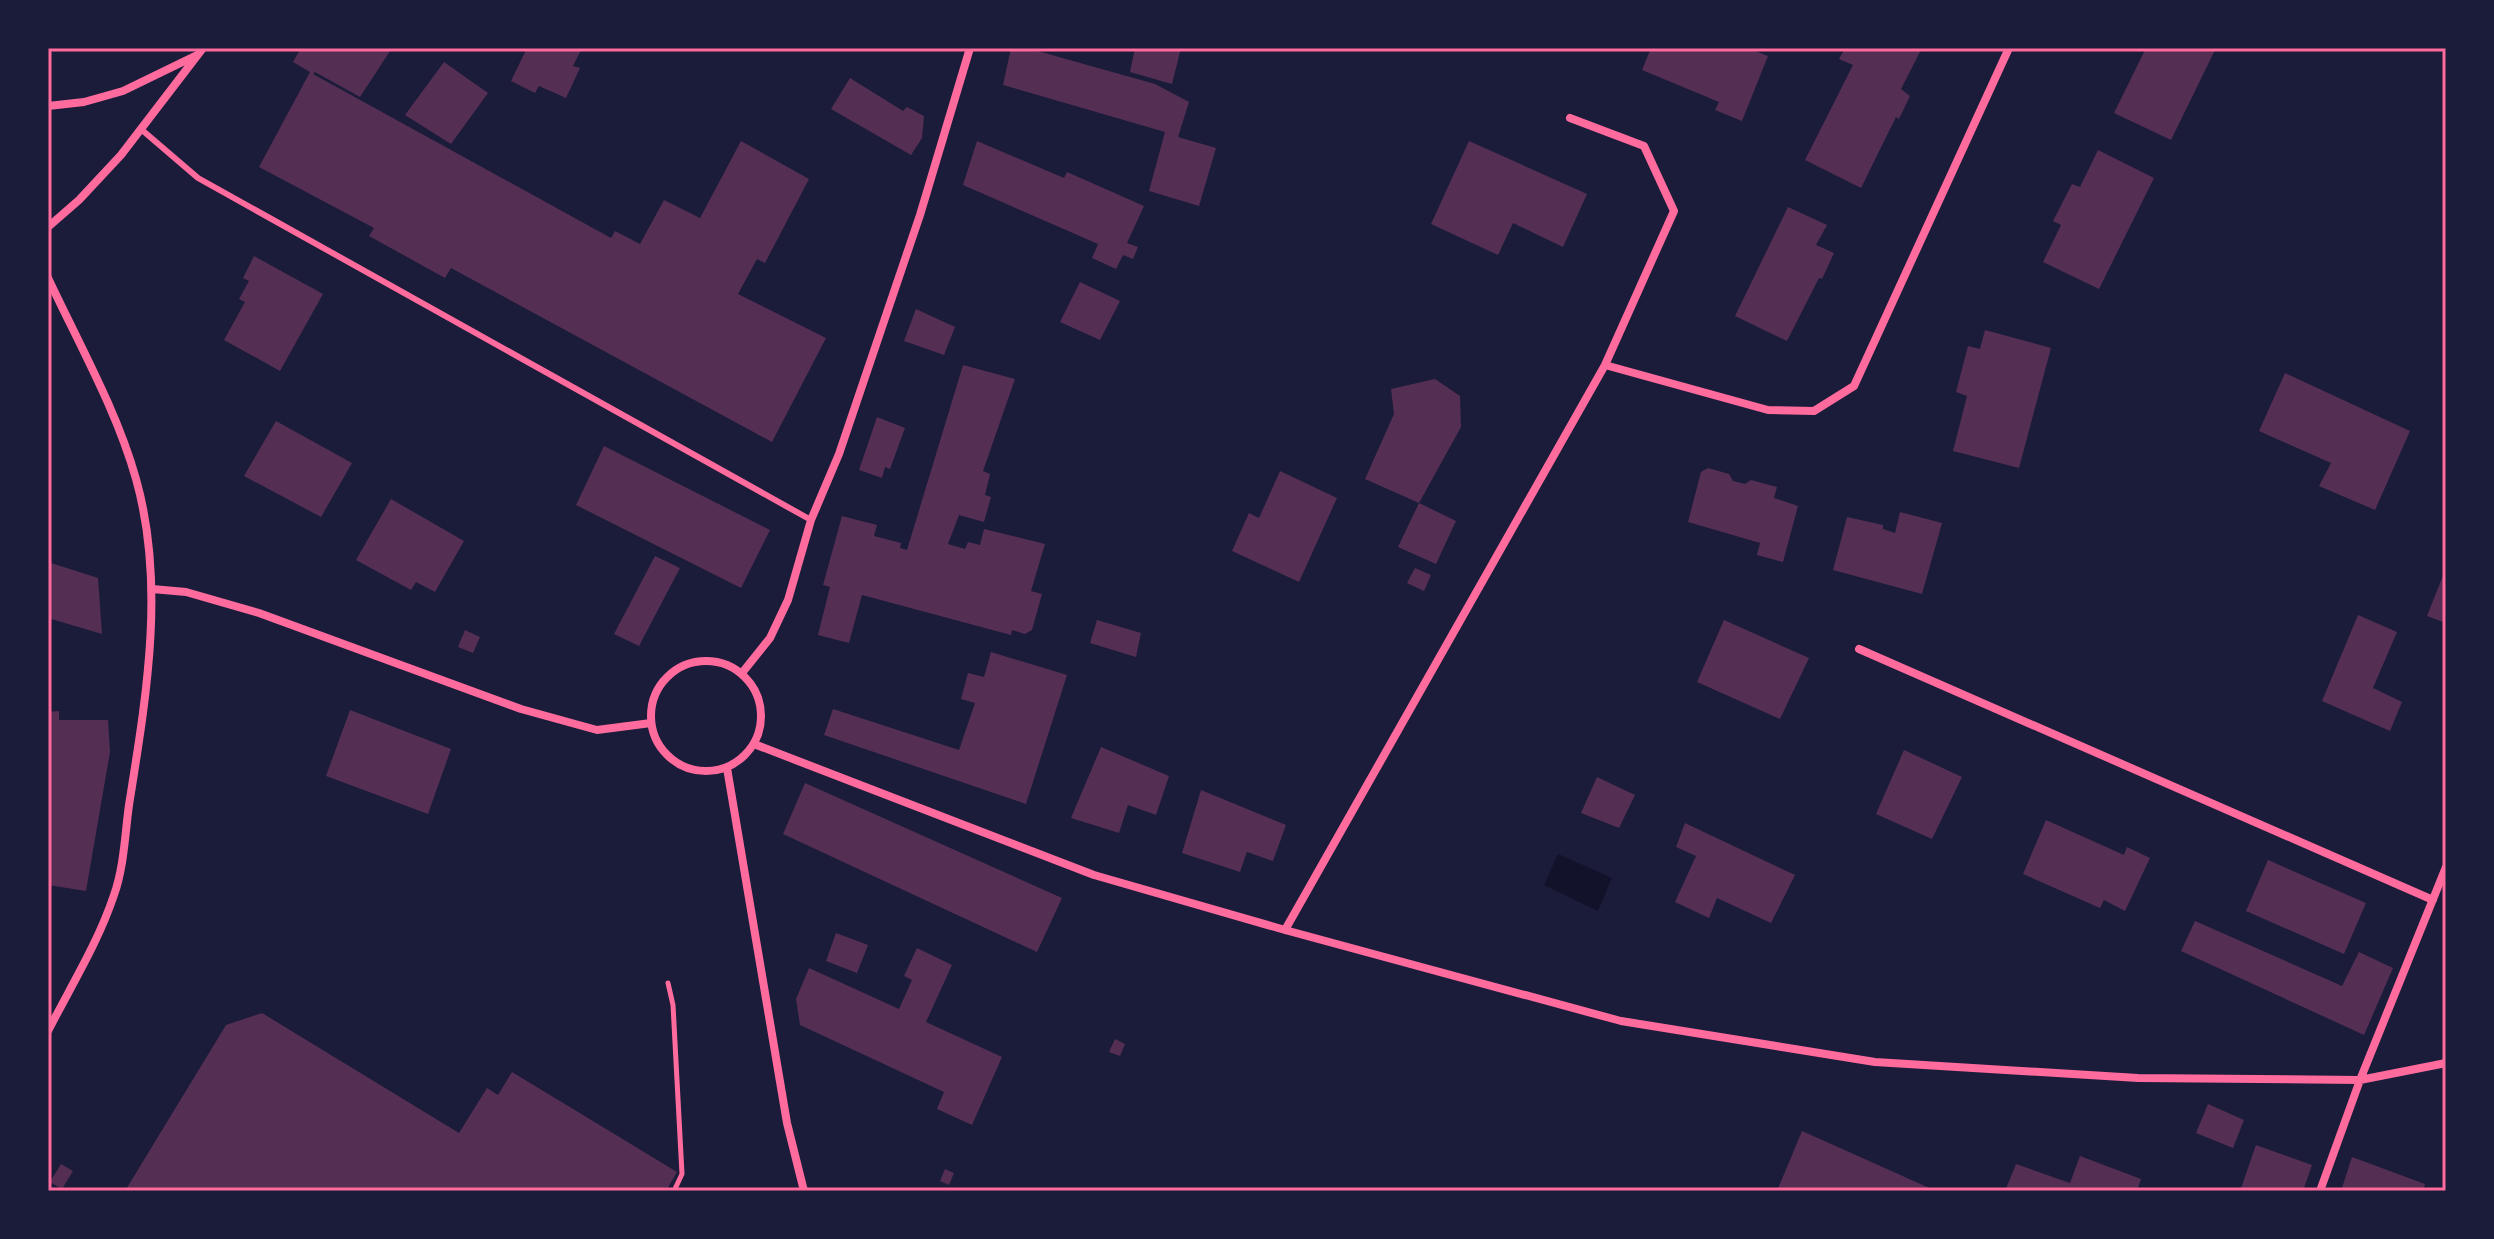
<svg xmlns="http://www.w3.org/2000/svg" width="2494" height="1239" font-family="'PT Sans Narrow',sans-serif">
  <rect width="100%" height="100%" fill="#1b1b3a"/>
  <path fill="#12122b" d="M 1558,854 L 1612,878 L 1598,911 L 1544,885 Z"/>
  <path fill="#542f53" d="M 301,48 L 392,48 L 360,97 L 315,72 L 313,74 L 611,238 L 615,231 L 640,244 L 664,200 L 700,218 L 741,141 L 809,179 L 765,263 L 757,259 L 738,294 L 826,338 L 772,442 L 451,268 L 445,278 L 369,236 L 374,228 L 259,167 L 310,72 L 293,62 Z
    M 527,48 L 582,48 L 573,66 L 580,68 L 566,98 L 539,86 L 535,93 L 511,81 Z
    M 1011,48 L 1027,48 L 1155,84 L 1189,102 L 1178,137 L 1216,148 L 1199,206 L 1149,191 L 1165,132 L 1003,85 Z
    M 1135,48 L 1181,48 L 1172,84 L 1130,72 Z
    M 1651,48 L 1747,48 L 1768,56 L 1742,121 L 1715,110 L 1719,102 L 1642,70 Z
    M 1845,48 L 1922,48 L 1901,89 L 1910,96 L 1899,119 L 1896,117 L 1861,188 L 1805,160 L 1853,65 L 1839,59 Z
    M 2146,48 L 2216,48 L 2171,140 L 2114,113 Z
    M 444,62 L 488,93 L 451,144 L 405,115 Z
    M 850,78 L 903,111 L 907,107 L 924,116 L 922,138 L 911,155 L 831,109 Z
    M 977,141 L 1064,178 L 1067,172 L 1144,206 L 1127,243 L 1138,247 L 1133,259 L 1123,255 L 1116,269 L 1092,258 L 1098,244 L 963,185 Z
    M 1469,141 L 1587,194 L 1563,247 L 1513,223 L 1498,255 L 1431,224 Z
    M 2098,150 L 2154,178 L 2099,289 L 2043,262 L 2061,225 L 2053,221 L 2072,184 L 2080,187 Z
    M 1788,207 L 1827,225 L 1816,245 L 1834,253 L 1822,279 L 1819,278 L 1787,341 L 1735,316 Z
    M 254,256 L 323,294 L 280,371 L 224,340 L 245,302 L 239,299 L 249,281 L 243,278 Z
    M 1080,282 L 1120,301 L 1100,340 L 1060,322 Z
    M 916,309 L 955,327 L 944,355 L 904,341 Z
    M 1985,330 L 2051,348 L 2019,468 L 1953,451 L 1967,396 L 1956,392 L 1968,346 L 1980,349 Z
    M 963,365 L 1015,379 L 983,471 L 990,474 L 985,495 L 991,497 L 984,522 L 959,515 L 948,544 L 965,549 L 968,542 L 980,545 L 984,529 L 1045,544 L 1031,591 L 1042,594 L 1032,630 L 1025,634 L 1012,630 L 1011,635 L 862,595 L 849,643 L 818,635 L 830,587 L 823,585 L 842,516 L 877,525 L 874,536 L 901,543 L 900,548 L 907,550 Z
    M 2285,373 L 2410,431 L 2375,510 L 2319,486 L 2331,463 L 2259,431 Z
    M 1435,379 L 1460,396 L 1461,427 L 1419,503 L 1365,479 L 1394,414 L 1391,389 Z
    M 877,417 L 905,428 L 890,469 L 885,467 L 882,478 L 859,470 Z
    M 276,421 L 352,463 L 321,517 L 244,476 Z
    M 604,446 L 770,530 L 741,588 L 576,505 Z
    M 1708,468 L 1729,474 L 1733,481 L 1745,484 L 1751,480 L 1777,487 L 1774,498 L 1798,506 L 1783,562 L 1757,555 L 1760,543 L 1688,522 L 1701,472 Z
    M 1280,471 L 1337,498 L 1299,582 L 1232,551 L 1249,513 L 1259,518 Z
    M 391,499 L 464,541 L 435,592 L 416,582 L 411,590 L 356,560 Z
    M 1419,503 L 1456,521 L 1436,564 L 1398,547 Z
    M 1900,512 L 1942,523 L 1922,594 L 1833,570 L 1847,517 L 1883,525 L 1883,529 L 1895,533 Z
    M 655,556 L 680,568 L 639,646 L 614,634 Z
    M 48,562 L 98,578 L 102,634 L 48,618 Z
    M 1415,568 L 1431,575 L 1424,591 L 1407,583 Z
    M 2446,568 L 2446,623 L 2427,616 Z
    M 2358,615 L 2397,632 L 2373,688 L 2402,702 L 2390,731 L 2322,701 Z
    M 1097,620 L 1141,633 L 1136,657 L 1090,643 Z
    M 1724,620 L 1809,658 L 1780,719 L 1697,682 Z
    M 465,630 L 480,637 L 473,653 L 458,647 Z
    M 991,652 L 1067,675 L 1026,804 L 824,735 L 833,709 L 959,750 L 975,703 L 961,699 L 968,673 L 984,677 Z
    M 350,710 L 451,749 L 428,814 L 326,776 Z
    M 59,711 L 59,720 L 108,720 L 110,752 L 86,891 L 48,885 L 48,712 Z
    M 1101,747 L 1169,776 L 1156,815 L 1128,805 L 1119,833 L 1071,818 Z
    M 1904,750 L 1962,777 L 1932,839 L 1876,814 Z
    M 1597,777 L 1635,795 L 1619,828 L 1581,813 Z
    M 805,783 L 1062,898 L 1037,952 L 783,834 Z
    M 1201,790 L 1286,825 L 1273,861 L 1247,852 L 1240,872 L 1182,853 Z
    M 2046,820 L 2124,855 L 2127,847 L 2150,858 L 2125,911 L 2104,900 L 2100,908 L 2023,874 Z
    M 1685,823 L 1795,875 L 1771,923 L 1717,898 L 1709,918 L 1675,902 L 1696,856 L 1676,847 Z
    M 2268,860 L 2366,903 L 2344,954 L 2246,911 Z
    M 2195,921 L 2342,986 L 2359,952 L 2393,968 L 2364,1035 L 2181,951 Z
    M 836,933 L 868,945 L 857,973 L 826,961 Z
    M 917,948 L 952,965 L 926,1022 L 1002,1057 L 972,1125 L 937,1109 L 944,1092 L 800,1025 L 796,999 L 809,968 L 899,1009 L 912,980 L 904,976 Z
    M 262,1013 L 459,1133 L 487,1088 L 498,1095 L 512,1072 L 677,1172 L 666,1191 L 125,1191 L 226,1025 Z
    M 1115,1039 L 1125,1044 L 1120,1056 L 1109,1052 Z
    M 2208,1104 L 2244,1120 L 2233,1148 L 2196,1133 Z
    M 1802,1131 L 1858,1156 L 1936,1191 L 1777,1191 Z
    M 2256,1145 L 2312,1165 L 2303,1191 L 2240,1191 Z
    M 2080,1156 L 2141,1179 L 2137,1191 L 2005,1191 L 2016,1164 L 2070,1183 Z
    M 2352,1157 L 2425,1184 L 2423,1191 L 2341,1191 Z
    M 61,1164 L 73,1171 L 62,1189 L 50,1182 Z
    M 945,1169 L 954,1173 L 949,1185 L 940,1181 Z"/>
  <g fill="none" stroke-linecap="round" stroke-linejoin="round">
    <path stroke="#ff6b9d" stroke-width="5" d="M 668,983 L 673,1005 L 682,1174 L 674,1191"/>
    <path stroke="#ff6b9d" stroke-width="6" d="M 142,130 L 198,178 L 811,520"/>
    <path stroke="#ff6b9d" stroke-width="8" d="M 48,106 L 84,102 L 123,91 L 195,56
      M 48,227 L 79,200 L 121,155 L 203,48
      M 48,278 C 78,342 117,411 136,479 C 166,585 146,698 129,805 C 125,834 124,867 114,895 C 98,943 71,986 48,1031
      M 1605,365 L 1768,410 L 1814,411 L 1854,386 L 2009,48
      M 152,589 L 186,592 L 259,613 L 521,709 L 597,730 L 651,723
      M 1859,649 L 2433,900
      M651 716a55 55 0 1 1 110 0a55 55 0 1 1-110 0Z
      M 742,673 L 770,638 L 788,600 L 811,520 L 839,454 L 920,215 L 970,48
      M 754,744 L 1094,875 L 1285,930 L 1621,1021 L 1875,1062 L 2138,1078 L 2360,1080 L 2446,1063
      M 727,768 L 787,1123 L 804,1191
      M 1285,930 L 1605,365 L 1674,211 L 1644,146 L 1570,118
      M 2320,1191 L 2360,1080 L 2446,867"/>
  </g>
  <rect width="2494" height="1239" fill="none" stroke="#1b1b3a" stroke-width="100"/>
  <rect x="50" y="50" width="2394" height="1139" fill="none" stroke="#ff6b9d" stroke-width="3"/>
</svg>
